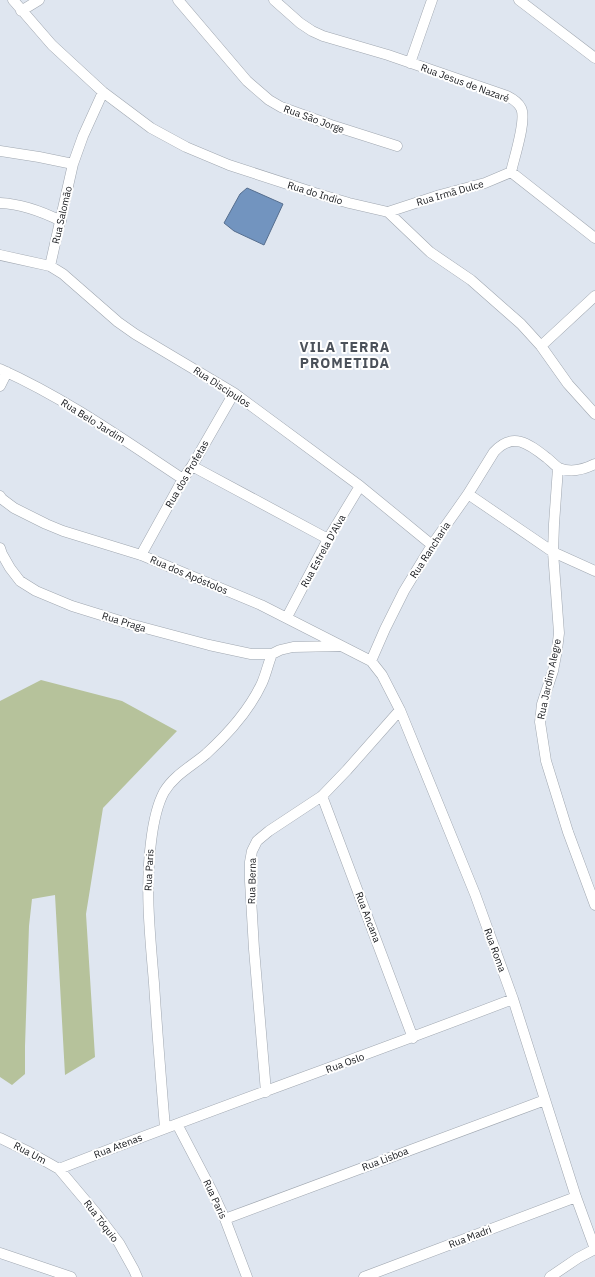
<svg xmlns="http://www.w3.org/2000/svg" width="595" height="1277" font-family="'IBM Plex Sans',sans-serif">
  <rect width="100%" height="100%" fill="#dfe6f0"/>
  <path fill="#b6c29b" d="M 41,680 L 122,701 L 177,731 L 103,808 L 86,914 L 95,1057 L 65,1075 L 55,895 L 32,899 L 29,926 L 25,1046 L 25,1074 L 12,1085 L 0,1077 L 0,701 Z"/>
  <path fill="#7294bf" stroke="#566e8e" d="M 247,188 L 283,204 L 264,245 L 234,231 L 224,223 L 240,194 Z"/>
  <g fill="none" stroke-linecap="round" stroke-linejoin="round">
    <g stroke="#a0a7b0" stroke-width="11">
      <path id="minor" d="M 13,0 L 52,45 L 103,92 L 151,128 L 186,147 L 229,165 L 315,193 L 349,203 L 388,212 L 430,252 L 471,280 L 521,324 L 541,346 L 568,384 L 595,414
        M 178,0 L 247,81 L 269,100 L 281,107 L 331,125 L 397,146
        M 274,0 L 300,23 L 312,31 L 323,36 L 388,55 L 507,96 C 513,99 518,102 521,108 C 527,120 514,158 511,172
        M 519,0 L 595,58
        M 21,11 L 39,0
        M 410,63 L 432,0
        M 0,151 L 39,157 L 73,164
        M 511,172 L 595,238
        M 0,203 C 22,204 41,211 61,221
        M 388,212 L 440,195 L 485,183 L 511,172
        M 0,255 L 50,266 L 63,274 L 118,322 L 135,334 L 234,393 L 360,486 L 432,545
        M 50,266 L 73,164 L 83,136 L 103,92
        M 541,346 L 595,296
        M 0,369 C 65,398 124,440 183,479
        M 0,386 L 7,372
        M 192,466 L 328,539
        M 558,468 L 554,524 L 553,552 L 559,633 L 557,650 L 553,671 L 542,704 L 540,722 L 546,761 L 568,832 L 595,905
        M 468,494 L 553,552 L 595,571
        M 0,496 L 2,499 L 14,508 L 46,524 L 63,531 L 141,555 L 261,605 L 371,661 L 382,675 L 400,710 L 475,894 L 513,999 L 576,1197 L 595,1249
        M 0,548 L 2,554 L 10,568 L 20,581 L 36,591 L 72,606 L 130,624 L 209,645 L 251,654 L 272,654 L 280,650 L 293,647 L 340,646
        M 141,555 L 183,479 L 192,466 L 234,393
        M 287,617 L 328,539 L 360,486
        M 371,661 L 385,629 L 404,591 L 432,545 L 468,494 L 494,452 C 513,431 529,444 547,458 C 551,461 555,466 559,468 C 571,473 585,469 595,464
        M 322,796 L 413,1038
        M 266,1092 L 254,949 L 250,881 L 250,862 L 252,851 L 257,841 L 269,831 L 322,796 L 347,770 L 400,710
        M 177,1124 L 212,1191 L 225,1219 L 247,1277
        M 165,1128 C 161,1079 157,1031 154,983 C 150,935 145,890 151,842 C 153,825 156,807 164,792 C 174,775 192,766 206,754 C 228,734 250,709 262,683 C 266,674 268,664 272,654
        M 0,1138 L 29,1152 L 59,1169 L 96,1213 L 119,1243 L 134,1270 L 137,1277
        M 59,1169 C 210,1110 362,1057 513,999
        M 225,1219 L 545,1100
        M 0,1253 L 71,1277
        M 364,1277 L 576,1197
        M 550,1277 L 578,1258 L 595,1249"/>
    </g>
    <use href="#minor" stroke="#fff" stroke-width="10"/>
  </g>
  <g text-anchor="middle" dominant-baseline="central" stroke-width="4" stroke-linejoin="round" paint-order="stroke">
    <g font-size="10" fill="#15171b" stroke="#fff">
      <text transform="translate(465 83) rotate(20)">Rua Jesus de Nazaré</text>
      <text transform="translate(314 119) rotate(20)">Rua São Jorge</text>
      <text transform="translate(315 193) rotate(17)">Rua do Indio</text>
      <text transform="translate(450 193) rotate(-16)">Rua Irmã Dulce</text>
      <text transform="translate(62 215) rotate(-77)">Rua Salomão</text>
      <text transform="translate(222 387) rotate(33)">Rua Discipulos</text>
      <text transform="translate(93 421) rotate(32)">Rua Belo Jardim</text>
      <text transform="translate(187 474) rotate(-60)">Rua dos Profetas</text>
      <text transform="translate(430 550) rotate(-57)">Rua Rancharia</text>
      <text transform="translate(323 551) rotate(-61)">Rua Estrela D'Alva</text>
      <text transform="translate(189 575) rotate(23)">Rua dos Apóstolos</text>
      <text transform="translate(124 622) rotate(17)">Rua Praga</text>
      <text transform="translate(549 679) rotate(-78)">Rua Jardim Alegre</text>
      <text transform="translate(149 870) rotate(-87)">Rua Paris</text>
      <text transform="translate(252 881) rotate(-89)">Rua Berna</text>
      <text transform="translate(368 917) rotate(69)">Rua Ancana</text>
      <text transform="translate(495 950) rotate(70)">Rua Roma</text>
      <text transform="translate(345 1063) rotate(-20)">Rua Oslo</text>
      <text transform="translate(118 1146) rotate(-21)">Rua Atenas</text>
      <text transform="translate(30 1153) rotate(28)">Rua Um</text>
      <text transform="translate(385 1159) rotate(-21)">Rua Lisboa</text>
      <text transform="translate(215 1199) rotate(65)">Rua Paris</text>
      <text transform="translate(101 1221) rotate(53)">Rua Tóquio</text>
      <text transform="translate(470 1237) rotate(-21)">Rua Madri</text>
    </g>
    <g font-size="14" font-weight="bold" letter-spacing="1" fill="#4b515a" stroke="#fff">
      <text x="345" y="347">VILA TERRA<tspan x="345" dy="16">PROMETIDA</tspan></text>
    </g>
  </g>
</svg>
